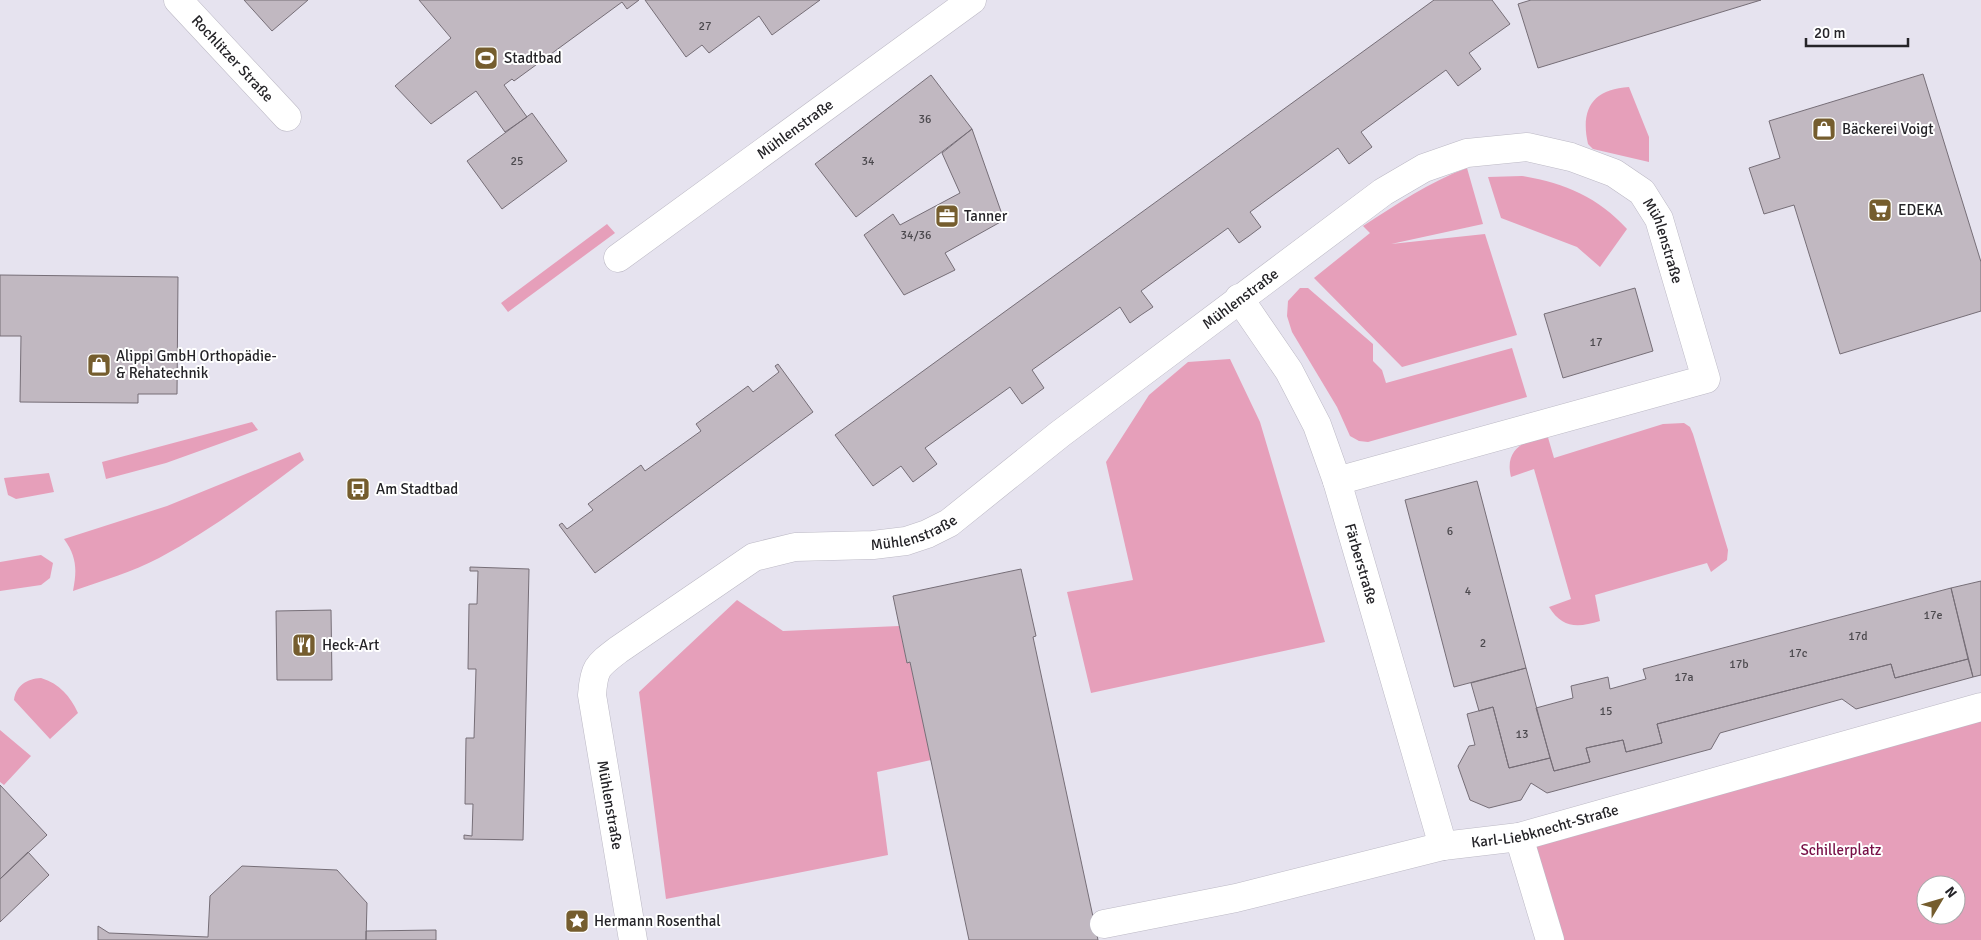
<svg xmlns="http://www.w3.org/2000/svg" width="1981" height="940" font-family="Signika,sans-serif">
  <rect width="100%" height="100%" fill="#e6e3ef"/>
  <path fill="#e69fba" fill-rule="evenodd" d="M 1629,87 L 1649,137 L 1649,162 L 1593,149 L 1588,144 C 1580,109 1593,89 1629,87 Z
    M 1467,168 L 1483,224 L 1391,244 L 1485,234 L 1517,335 L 1402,367 L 1314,278 L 1370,233 L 1363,226 C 1397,204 1429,182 1467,168 Z
    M 1522,176 C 1564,183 1598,197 1627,229 L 1600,267 L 1577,247 L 1501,218 L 1488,177 Z
    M 607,224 L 615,233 L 508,312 L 501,303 Z
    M 1300,288 L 1308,288 L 1373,344 L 1373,361 L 1382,370 L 1386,383 L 1512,348 L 1527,397 L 1368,442 L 1359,441 L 1350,436 L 1337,407 L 1292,332 L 1287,316 L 1288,301 Z
    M 1230,359 L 1260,422 L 1325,642 L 1091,693 L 1067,592 L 1133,580 L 1106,462 L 1149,395 L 1188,362 Z
    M 252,422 L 258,430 L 166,463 L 106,479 L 102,462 Z
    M 1684,423 L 1690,427 L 1693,434 L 1728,550 L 1727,560 L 1711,572 L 1707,563 L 1595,595 L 1600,621 C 1577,628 1562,628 1549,607 L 1571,599 L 1534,469 L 1511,477 C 1504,448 1525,441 1547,434 L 1554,458 L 1663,424 Z
    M 300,452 L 304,460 C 258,495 211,530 159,558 C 132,572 102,581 73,591 C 77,570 77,557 64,539 L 167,506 Z
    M 49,473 L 54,492 L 16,499 L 8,495 L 4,478 Z
    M 41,555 L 53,563 L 50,578 L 41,585 L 0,591 L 0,562 Z
    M 737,600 L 783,631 L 899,626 L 907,663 L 910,662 L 931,760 L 877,772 L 888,855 L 666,899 L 639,692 Z
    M 41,678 C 60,684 70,696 78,713 L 50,739 L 14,700 C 16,685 27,679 41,678 Z
    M 1981,716 L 1981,940 L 1558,940 L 1531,845 ZM 1926,885 L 1956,885 L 1956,915 L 1926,915 Z
    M 0,730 L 31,756 L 4,785 L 0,782 Z"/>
  <path fill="#c1b8c1" stroke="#766e77" d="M 244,0 L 308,0 L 272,31 Z
    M 419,0 L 639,0 L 627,9 L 622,2 L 514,81 L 512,79 L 504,85 L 527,117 L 505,132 L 476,91 L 431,124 L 395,86 L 451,38 Z
    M 645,0 L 820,0 L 772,35 L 759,16 L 709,53 L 702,45 L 686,57 Z
    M 1434,0 L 1492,0 L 1510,24 L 1469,53 L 1481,69 L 1458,86 L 1446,70 L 1361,132 L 1372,147 L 1349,164 L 1338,148 L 1250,212 L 1261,227 L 1249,236 L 1239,243 L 1228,228 L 1141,291 L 1153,307 L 1141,315 L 1130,323 L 1120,307 L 1032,370 L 1044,388 L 1022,404 L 1010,387 L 925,448 L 937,464 L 913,482 L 901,466 L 873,486 L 835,435 Z
    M 1531,0 L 1761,0 L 1538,68 L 1518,4 Z
    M 1923,74 L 1981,262 L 1981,311 L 1840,354 L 1794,205 L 1764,214 L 1749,168 L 1780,158 L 1769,121 Z
    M 931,75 L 972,129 L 856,217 L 815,164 Z
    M 532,113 L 567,161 L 502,209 L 467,161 Z
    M 972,129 L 1004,220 L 945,253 L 955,270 L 904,295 L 864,235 L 893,214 L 900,225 L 960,193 L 942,153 Z
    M 0,275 L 178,277 L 177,394 L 138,394 L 138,403 L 20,402 L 21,336 L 0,336 Z
    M 1635,288 L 1653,351 L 1563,378 L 1544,314 Z
    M 778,364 L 813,412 L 595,573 L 559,525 L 562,523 L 567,529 L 593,510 L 588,504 L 641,465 L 645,471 L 701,431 L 696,424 L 748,386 L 753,392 L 779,372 L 775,366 Z
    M 1477,481 L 1526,668 L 1454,687 L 1405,500 Z
    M 470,567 L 529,569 L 523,840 L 464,839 L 464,835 L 472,836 L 473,804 L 465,804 L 466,738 L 474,738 L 476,669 L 468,669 L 469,604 L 477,604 L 478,571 L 470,571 Z
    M 1021,569 L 1036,636 L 1033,637 L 1098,940 L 969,940 L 910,662 L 907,663 L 893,596 Z
    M 1981,581 L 1981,675 L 1973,677 L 1951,588 Z
    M 1951,588 L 1968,659 L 1895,678 L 1891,664 L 1657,724 L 1662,743 L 1626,752 L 1623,740 L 1586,748 L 1590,762 L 1554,771 L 1536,708 L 1573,698 L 1571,686 L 1608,677 L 1610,689 L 1646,679 L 1643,669 Z
    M 331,610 L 332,680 L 277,680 L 276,611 Z
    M 1968,659 L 1973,677 L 1856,709 L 1842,699 L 1720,733 L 1711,749 L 1547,793 L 1531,783 L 1521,800 L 1489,808 L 1470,800 L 1458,766 L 1469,746 L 1475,745 L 1467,714 L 1493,707 L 1509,768 L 1550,758 L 1554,771 L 1590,762 L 1586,748 L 1623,740 L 1626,752 L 1662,743 L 1657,724 L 1891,664 L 1895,678 Z
    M 1526,668 L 1550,758 L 1509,768 L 1493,707 L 1479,711 L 1471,683 Z
    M 0,785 L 47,835 L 0,879 Z
    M 28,852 L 49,875 L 0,922 L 0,879 Z
    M 242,866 L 337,870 L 367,903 L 366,940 L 98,940 L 98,926 L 109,933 L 208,937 L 210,896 Z
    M 436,930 L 436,940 L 366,940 L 366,931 Z"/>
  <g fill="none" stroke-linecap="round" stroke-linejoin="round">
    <g stroke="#bcb9c5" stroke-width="29">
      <g id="minor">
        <path id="s1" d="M 178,0 L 287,117"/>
        <path id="s2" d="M 1239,298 L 1289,371 L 1317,425 L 1337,481 L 1443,846"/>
        <path d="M 1519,837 L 1550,940"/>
        <path id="s3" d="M 1104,924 L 1236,898 L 1443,846 L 1519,837 L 1981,707"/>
        <path id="s4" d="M 633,940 L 592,695 C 594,668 597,666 618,650 L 754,557 L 795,547 L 873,545 L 906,541 L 927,534 L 949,523 L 1060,434 L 1383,192 L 1424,168 L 1467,153 L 1527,147 L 1571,157 L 1614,173 L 1642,192 L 1659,219 L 1706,379 L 1337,481"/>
      </g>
    </g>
    <g stroke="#bcb9c5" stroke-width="29">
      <g id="secondary">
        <path id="s5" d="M 618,258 L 972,0"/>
      </g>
    </g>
    <use href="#minor" stroke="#fff" stroke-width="28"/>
    <use href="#secondary" stroke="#fff" stroke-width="28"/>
  </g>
  <defs>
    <g id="stadium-square" transform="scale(1.25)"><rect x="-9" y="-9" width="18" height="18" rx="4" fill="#755d2e" stroke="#fff"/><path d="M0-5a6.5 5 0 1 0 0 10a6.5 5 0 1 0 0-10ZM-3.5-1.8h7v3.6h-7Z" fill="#fff"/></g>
    <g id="shop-square" transform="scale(1.25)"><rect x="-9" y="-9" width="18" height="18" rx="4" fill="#755d2e" stroke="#fff"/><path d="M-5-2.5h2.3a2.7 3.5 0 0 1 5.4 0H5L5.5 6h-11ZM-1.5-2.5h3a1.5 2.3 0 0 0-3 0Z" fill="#fff"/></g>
    <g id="supermarket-square" transform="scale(1.25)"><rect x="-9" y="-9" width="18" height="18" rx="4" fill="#755d2e" stroke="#fff"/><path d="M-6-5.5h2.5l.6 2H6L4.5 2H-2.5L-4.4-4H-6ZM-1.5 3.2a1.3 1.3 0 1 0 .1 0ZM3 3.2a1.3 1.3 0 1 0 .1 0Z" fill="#fff"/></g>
    <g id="office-square" transform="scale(1.25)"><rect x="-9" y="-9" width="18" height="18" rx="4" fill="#755d2e" stroke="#fff"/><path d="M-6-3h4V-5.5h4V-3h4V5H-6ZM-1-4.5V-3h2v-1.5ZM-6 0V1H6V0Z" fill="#fff"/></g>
    <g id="bus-square" transform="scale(1.25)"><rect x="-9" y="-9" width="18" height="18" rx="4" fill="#755d2e" stroke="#fff"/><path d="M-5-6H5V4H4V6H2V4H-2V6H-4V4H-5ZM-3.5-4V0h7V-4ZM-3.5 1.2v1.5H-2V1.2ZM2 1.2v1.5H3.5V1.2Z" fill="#fff"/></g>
    <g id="restaurant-square" transform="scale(1.25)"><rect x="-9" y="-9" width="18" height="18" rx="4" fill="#755d2e" stroke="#fff"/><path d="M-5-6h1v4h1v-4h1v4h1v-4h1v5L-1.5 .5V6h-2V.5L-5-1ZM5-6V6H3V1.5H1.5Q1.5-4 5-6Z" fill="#fff"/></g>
    <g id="sight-square" transform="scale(1.25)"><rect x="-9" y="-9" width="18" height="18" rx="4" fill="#755d2e" stroke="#fff"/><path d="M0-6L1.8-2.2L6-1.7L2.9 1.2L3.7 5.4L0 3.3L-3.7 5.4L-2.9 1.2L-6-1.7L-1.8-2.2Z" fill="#fff"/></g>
  </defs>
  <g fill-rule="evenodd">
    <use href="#stadium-square" x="486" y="58"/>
    <use href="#shop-square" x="1824" y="129"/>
    <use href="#supermarket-square" x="1880" y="210"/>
    <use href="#office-square" x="947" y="216"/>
    <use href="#shop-square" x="99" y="365"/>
    <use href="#bus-square" x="358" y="489"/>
    <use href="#restaurant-square" x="304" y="645"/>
    <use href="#sight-square" x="577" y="921"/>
  </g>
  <g text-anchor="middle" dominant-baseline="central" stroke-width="4" stroke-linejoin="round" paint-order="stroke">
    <g font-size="12" fill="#4c494e">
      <text x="705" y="26">27</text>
      <text x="925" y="119">36</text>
      <text x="517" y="161">25</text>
      <text x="868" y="161">34</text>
      <text x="916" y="235">34/36</text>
      <text x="1596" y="342">17</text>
      <text x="1450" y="531">6</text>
      <text x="1468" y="591">4</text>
      <text x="1933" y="615">17e</text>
      <text x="1858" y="636">17d</text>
      <text x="1483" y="643">2</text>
      <text x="1798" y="653">17c</text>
      <text x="1739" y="664">17b</text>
      <text x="1684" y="677">17a</text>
      <text x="1606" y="711">15</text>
      <text x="1522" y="734">13</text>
    </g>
    <g font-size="15" fill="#252428" stroke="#fff" text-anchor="start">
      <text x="504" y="58">Stadtbad</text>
      <text x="1842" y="129">Bäckerei Voigt</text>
      <text x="1898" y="210">EDEKA</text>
      <text x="964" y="216">Tanner</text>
      <text x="116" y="356">Alippi GmbH Orthopädie-<tspan x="116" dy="17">&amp; Rehatechnik</tspan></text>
      <text x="376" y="489">Am Stadtbad</text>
      <text x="322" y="645">Heck-Art</text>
      <text x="594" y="921">Hermann Rosenthal</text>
    </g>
    <g font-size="15" fill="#252428" stroke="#fff">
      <text stroke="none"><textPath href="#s1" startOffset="80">Rochlitzer Straße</textPath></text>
      <text stroke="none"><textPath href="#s5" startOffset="219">Mühlenstraße</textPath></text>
      <text stroke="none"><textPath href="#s4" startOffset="1546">Mühlenstraße</textPath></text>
      <text stroke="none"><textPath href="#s4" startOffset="1036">Mühlenstraße</textPath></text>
      <text stroke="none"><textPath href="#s4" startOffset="631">Mühlenstraße</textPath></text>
      <text stroke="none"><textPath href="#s2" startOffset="295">Färberstraße</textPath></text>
      <text transform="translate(610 805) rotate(80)">Mühlenstraße</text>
      <text stroke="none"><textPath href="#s3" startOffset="452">Karl-Liebknecht-Straße</textPath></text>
    </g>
    <g font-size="15" fill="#781047" stroke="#fff">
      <text x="1841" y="850">Schillerplatz</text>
    </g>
  </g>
  <g transform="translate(1941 900) rotate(52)"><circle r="24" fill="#ffffff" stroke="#a8a7a9"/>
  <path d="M0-4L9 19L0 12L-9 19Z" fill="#755d2e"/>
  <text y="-8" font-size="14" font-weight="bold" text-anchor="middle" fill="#252428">N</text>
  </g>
  <path d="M1806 38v8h102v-8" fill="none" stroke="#252428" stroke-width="2.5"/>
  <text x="1814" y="38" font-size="15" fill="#252428" stroke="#ffffff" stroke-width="4" paint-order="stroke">20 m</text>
</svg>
